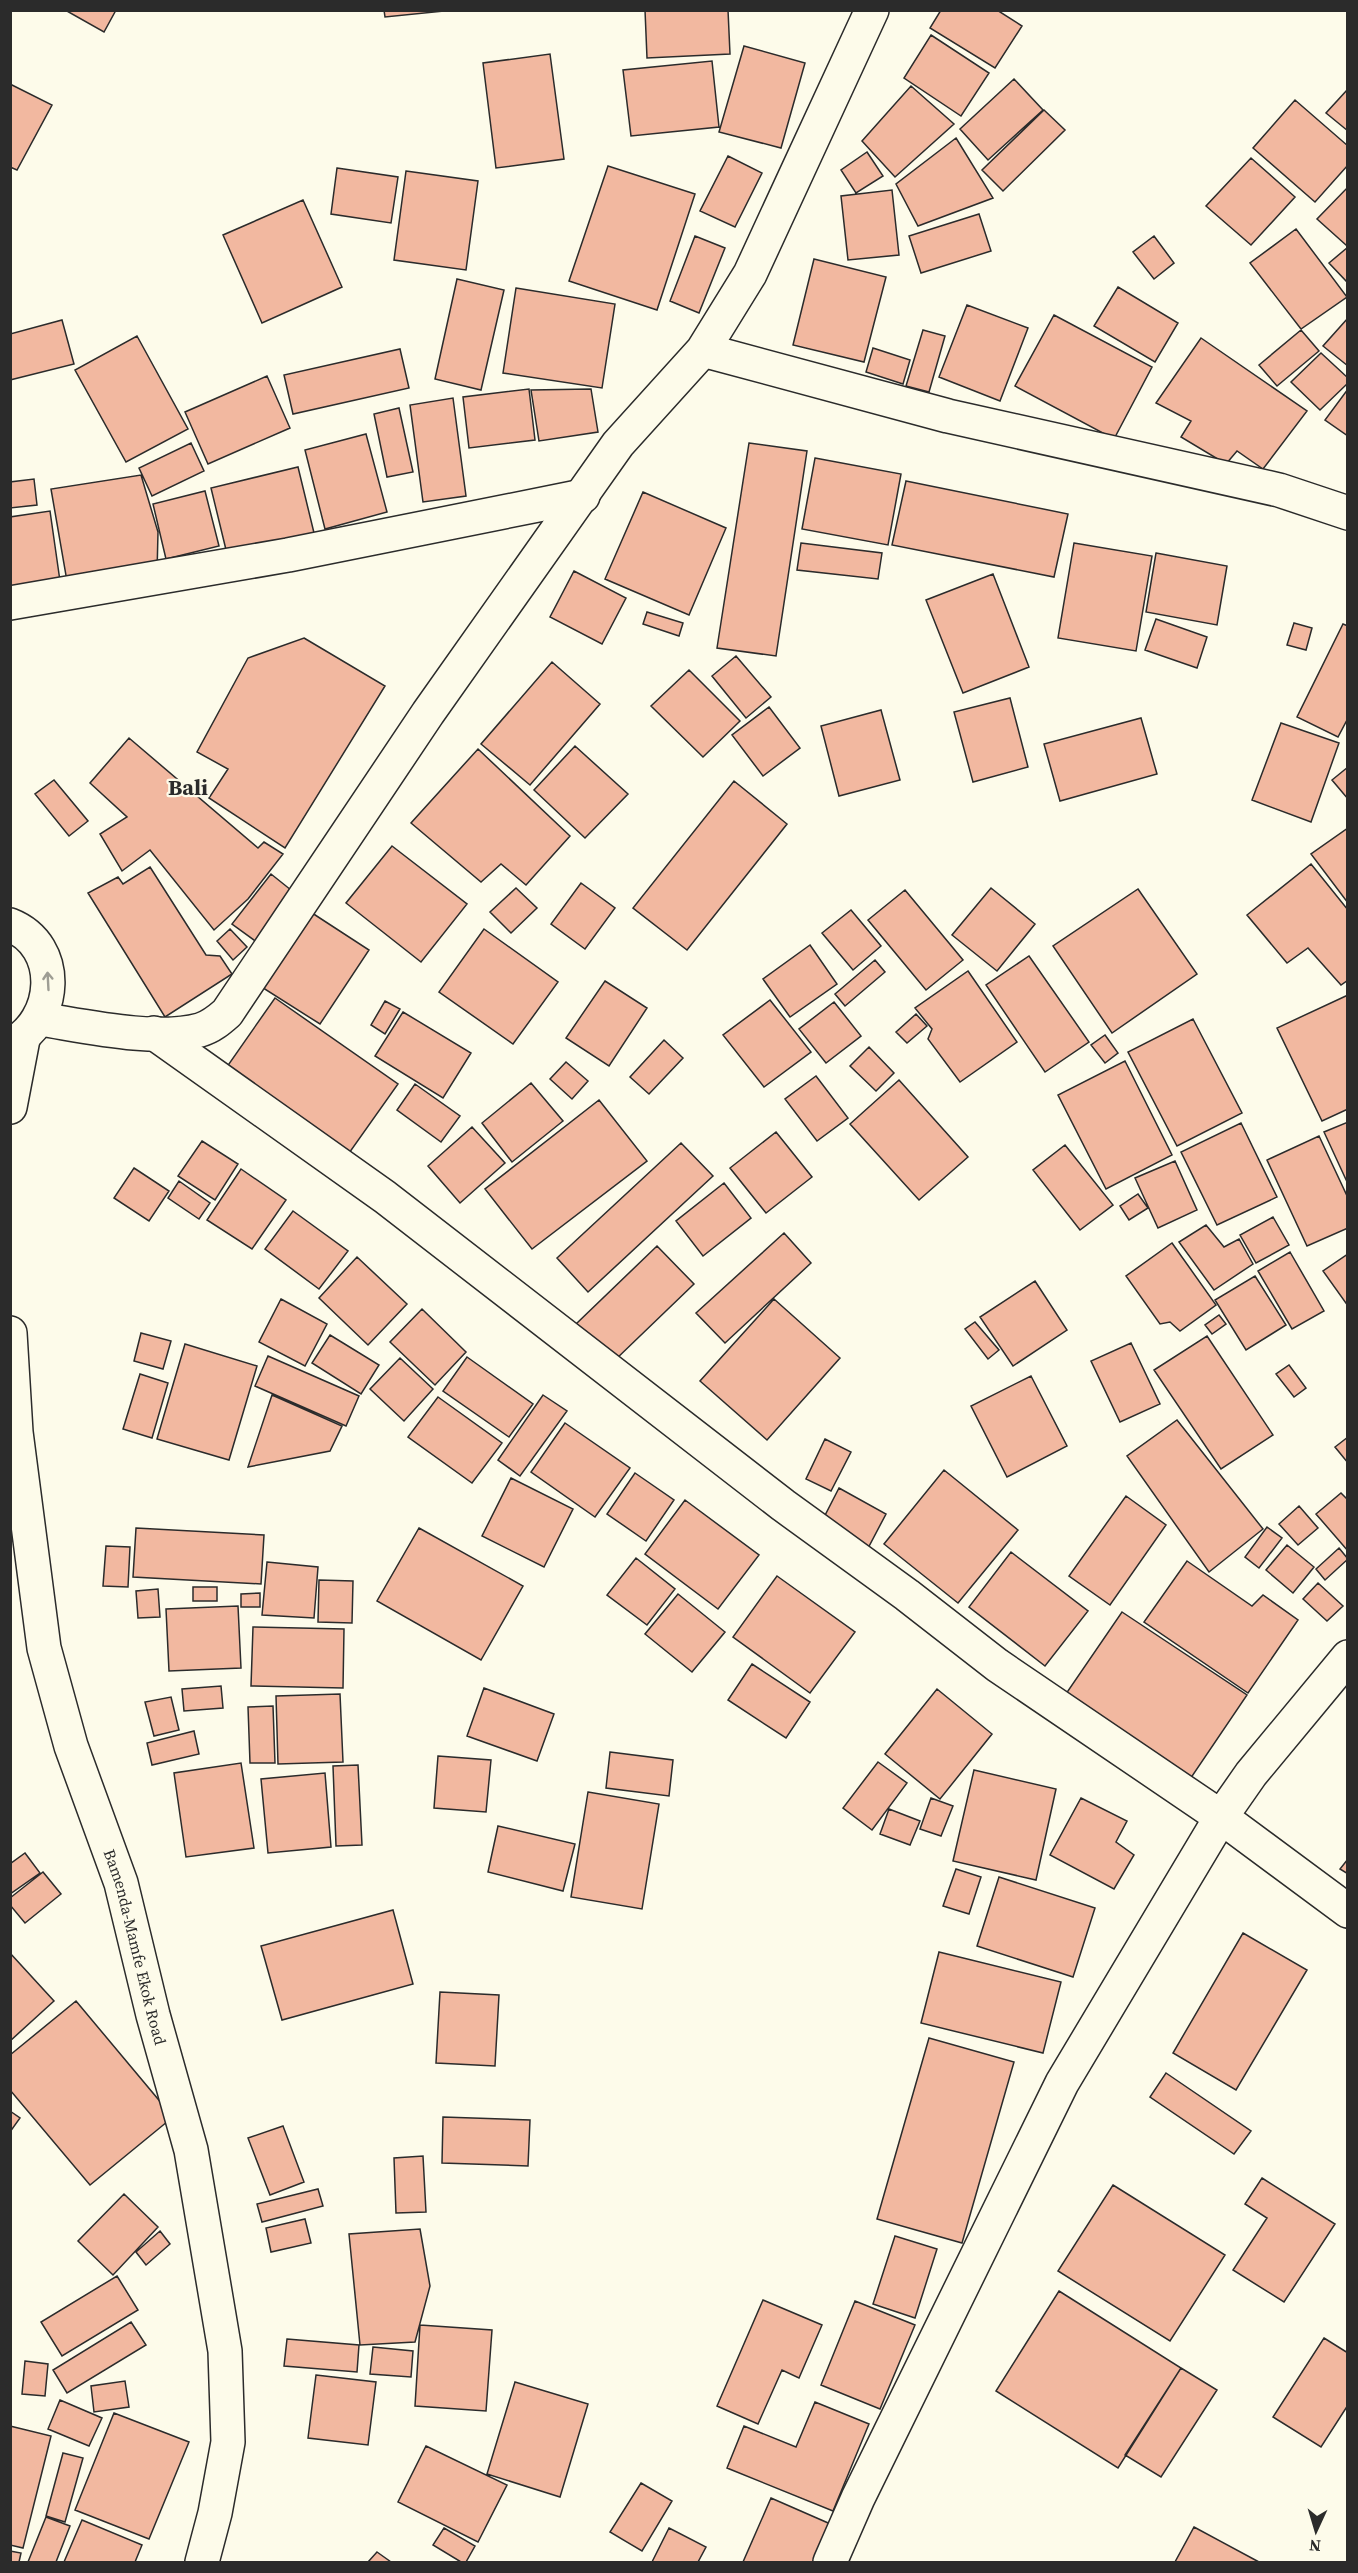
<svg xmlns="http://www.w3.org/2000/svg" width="1358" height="2573" font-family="'Source Serif 4',serif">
  <rect width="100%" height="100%" fill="#fdfbea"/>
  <path fill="#f2b8a0" stroke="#2b2b2b" stroke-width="1.5" d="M 65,10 L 116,10 L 104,32 Z
    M 384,10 L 454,10 L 385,17 Z
    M 645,10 L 728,10 L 730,54 L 647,58 Z
    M 941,10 L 997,10 L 1022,26 L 995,68 L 930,28 Z
    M 931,35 L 989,73 L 961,116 L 904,78 Z
    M 744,46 L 805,63 L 781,148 L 719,132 Z
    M 550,54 L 564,159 L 496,168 L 483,63 Z
    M 712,61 L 719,127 L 631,136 L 623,70 Z
    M 1014,79 L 1043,110 L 988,160 L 960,129 Z
    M 10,84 L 52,105 L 17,170 L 10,167 Z
    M 911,86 L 954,124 L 895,177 L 862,141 Z
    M 1348,89 L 1348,131 L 1326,113 Z
    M 1295,100 L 1348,146 L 1348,165 L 1315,202 L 1253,148 Z
    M 1044,110 L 1065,130 L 1003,191 L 982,170 Z
    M 956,138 L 993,198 L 918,226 L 896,184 Z
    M 867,152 L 883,176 L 856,193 L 841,170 Z
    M 728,156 L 762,173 L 735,227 L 700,211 Z
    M 1251,158 L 1295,197 L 1251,245 L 1206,206 Z
    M 608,166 L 695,194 L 657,310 L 569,281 Z
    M 337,168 L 398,177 L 391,223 L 331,214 Z
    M 406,171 L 478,181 L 466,270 L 394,260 Z
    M 1348,187 L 1348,243 L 1346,245 L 1317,219 Z
    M 892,190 L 899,255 L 848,260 L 841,196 Z
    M 303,200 L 342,287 L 262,323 L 223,235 Z
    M 979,214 L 991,251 L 921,273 L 909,236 Z
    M 1296,229 L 1347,297 L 1301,329 L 1250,263 Z
    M 695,236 L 725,248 L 699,313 L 670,301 Z
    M 1154,236 L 1174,263 L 1154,279 L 1133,252 Z
    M 1348,247 L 1348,283 L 1329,263 Z
    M 814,259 L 886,277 L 864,362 L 793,345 Z
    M 457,279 L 504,290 L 481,390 L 435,379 Z
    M 1118,287 L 1178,323 L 1155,362 L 1094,326 Z
    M 516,288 L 615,304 L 602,388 L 503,373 Z
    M 967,305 L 1028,328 L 1000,401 L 939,377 Z
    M 1054,315 L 1152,367 L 1114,439 L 1015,386 Z
    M 1348,318 L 1348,366 L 1323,346 Z
    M 62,320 L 74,364 L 10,380 L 10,334 Z
    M 923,330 L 945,336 L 929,392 L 906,386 Z
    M 1301,330 L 1319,351 L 1277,386 L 1259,365 Z
    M 137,336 L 188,429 L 126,462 L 75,370 Z
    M 1201,338 L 1307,411 L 1263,469 L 1237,451 L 1226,464 L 1181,437 L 1191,421 L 1156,403 Z
    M 873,348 L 910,360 L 903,384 L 866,372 Z
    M 400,349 L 409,388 L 293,414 L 284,375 Z
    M 1321,353 L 1348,378 L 1348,383 L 1320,410 L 1291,382 Z
    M 267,376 L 290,428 L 208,464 L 185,412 Z
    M 529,389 L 535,440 L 469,448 L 463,397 Z
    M 591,389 L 598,432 L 539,441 L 531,390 Z
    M 1348,389 L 1348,436 L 1325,420 Z
    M 453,398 L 466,496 L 423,502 L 410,405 Z
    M 399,408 L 413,472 L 387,477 L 374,414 Z
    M 366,434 L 387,512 L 325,529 L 305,450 Z
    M 191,443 L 204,471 L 152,496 L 139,468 Z
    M 749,443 L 807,451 L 776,656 L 717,648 Z
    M 815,458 L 901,474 L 888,545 L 802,529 Z
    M 298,467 L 315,537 L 228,558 L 211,488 Z
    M 141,475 L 158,532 L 157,573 L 68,587 L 51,489 Z
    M 34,479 L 37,505 L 10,508 L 10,482 Z
    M 906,481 L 1068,514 L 1054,577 L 892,545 Z
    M 205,491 L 219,546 L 166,559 L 153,504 Z
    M 643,492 L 726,528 L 689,615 L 605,579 Z
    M 50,511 L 60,581 L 10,588 L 10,517 Z
    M 801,543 L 882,553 L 878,579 L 797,570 Z
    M 1074,543 L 1152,556 L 1136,651 L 1058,638 Z
    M 1156,553 L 1227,566 L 1217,625 L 1146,612 Z
    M 574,571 L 626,598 L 602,644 L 550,617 Z
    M 993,574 L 1029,667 L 963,693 L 926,600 Z
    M 647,612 L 683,623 L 679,636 L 643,624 Z
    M 1156,619 L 1207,637 L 1197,668 L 1145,650 Z
    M 1294,623 L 1312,628 L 1306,650 L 1287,645 Z
    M 1343,624 L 1348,626 L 1348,718 L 1338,737 L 1297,717 Z
    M 304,638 L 385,686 L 285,848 L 209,798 L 228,769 L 197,752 L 248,658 Z
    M 736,656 L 771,697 L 746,718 L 712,676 Z
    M 552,662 L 600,704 L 530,785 L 481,744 Z
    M 689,670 L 740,721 L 703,757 L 651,706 Z
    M 1010,698 L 1028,767 L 973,782 L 954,712 Z
    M 769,707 L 800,748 L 763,776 L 732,735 Z
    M 881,710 L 900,780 L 839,796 L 821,726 Z
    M 1141,718 L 1157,774 L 1060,801 L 1044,744 Z
    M 1281,723 L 1339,743 L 1311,822 L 1252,800 Z
    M 129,738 L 258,848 L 264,842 L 283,854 L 248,899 L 214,930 L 150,850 L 122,871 L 100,834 L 127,817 L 90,783 Z
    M 575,746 L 628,794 L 585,838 L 534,790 Z
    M 478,749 L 570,836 L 526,885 L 501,864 L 481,882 L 411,823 Z
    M 1348,767 L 1348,799 L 1332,780 Z
    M 54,780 L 88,821 L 69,836 L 35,794 Z
    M 734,781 L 787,824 L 687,950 L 633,908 Z
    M 1348,828 L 1348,903 L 1311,854 Z
    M 392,846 L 467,904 L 421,962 L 346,903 Z
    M 1311,864 L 1348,910 L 1348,980 L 1341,985 L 1308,948 L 1287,963 L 1247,915 Z
    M 150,867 L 206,955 L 220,956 L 232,974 L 165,1017 L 88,893 L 118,877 L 123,884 Z
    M 271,874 L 296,894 L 258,943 L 232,924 Z
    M 581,883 L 615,908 L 585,949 L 551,924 Z
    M 516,888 L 537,908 L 511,933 L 490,912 Z
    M 991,888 L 1035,924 L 997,971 L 952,935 Z
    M 1138,889 L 1197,974 L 1112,1033 L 1053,946 Z
    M 905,890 L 963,960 L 926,990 L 868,920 Z
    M 851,910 L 881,946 L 853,970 L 822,933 Z
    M 309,911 L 369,950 L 320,1024 L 260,986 Z
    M 230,929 L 247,947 L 233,960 L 217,941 Z
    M 484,929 L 558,982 L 513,1044 L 439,992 Z
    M 810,945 L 837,984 L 790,1017 L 763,979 Z
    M 1029,956 L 1089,1042 L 1045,1072 L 986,985 Z
    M 875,960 L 885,972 L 845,1006 L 835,994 Z
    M 968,971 L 1017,1042 L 960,1082 L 928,1039 L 932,1029 L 915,1008 Z
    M 605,981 L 647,1008 L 609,1066 L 566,1038 Z
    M 1348,995 L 1348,1109 L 1322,1121 L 1277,1028 Z
    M 275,998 L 398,1084 L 347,1156 L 224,1071 Z
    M 770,1000 L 811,1052 L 764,1087 L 723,1035 Z
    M 385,1001 L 400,1009 L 385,1034 L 371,1025 Z
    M 834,1002 L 861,1036 L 826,1063 L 799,1029 Z
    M 403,1012 L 471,1053 L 443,1098 L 375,1056 Z
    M 916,1014 L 927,1026 L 907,1043 L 896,1032 Z
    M 1193,1019 L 1242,1113 L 1177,1146 L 1128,1052 Z
    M 1105,1035 L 1118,1053 L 1105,1063 L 1091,1045 Z
    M 664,1040 L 683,1058 L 649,1094 L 630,1077 Z
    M 869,1047 L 894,1073 L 876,1091 L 850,1066 Z
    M 1125,1061 L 1172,1155 L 1106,1189 L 1058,1095 Z
    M 566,1062 L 588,1081 L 572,1099 L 550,1079 Z
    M 816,1076 L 848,1118 L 817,1141 L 785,1099 Z
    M 899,1080 L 968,1157 L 919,1200 L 850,1124 Z
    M 531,1083 L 563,1121 L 512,1162 L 482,1123 Z
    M 415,1084 L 460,1116 L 441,1142 L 397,1110 Z
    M 599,1100 L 647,1161 L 532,1249 L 485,1189 Z
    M 1348,1122 L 1348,1184 L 1324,1132 Z
    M 1241,1123 L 1277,1197 L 1217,1225 L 1181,1152 Z
    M 472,1127 L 505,1163 L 460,1203 L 428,1166 Z
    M 776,1132 L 812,1177 L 766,1213 L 730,1168 Z
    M 1319,1136 L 1348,1198 L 1348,1228 L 1307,1246 L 1267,1160 Z
    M 202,1141 L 238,1164 L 215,1200 L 178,1176 Z
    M 681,1143 L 713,1176 L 588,1292 L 557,1258 Z
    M 1065,1145 L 1113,1205 L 1080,1230 L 1033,1170 Z
    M 1175,1161 L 1197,1210 L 1158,1228 L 1135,1178 Z
    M 134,1168 L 169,1191 L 149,1221 L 114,1198 Z
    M 241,1169 L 286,1200 L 252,1249 L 207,1220 Z
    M 179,1181 L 210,1203 L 199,1219 L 168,1198 Z
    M 724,1183 L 751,1218 L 703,1256 L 676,1221 Z
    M 1138,1194 L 1148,1208 L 1129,1220 L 1120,1206 Z
    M 293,1211 L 348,1251 L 319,1289 L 265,1249 Z
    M 1273,1217 L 1289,1245 L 1256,1263 L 1240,1235 Z
    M 1206,1225 L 1224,1247 L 1239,1239 L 1253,1264 L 1214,1290 L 1179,1242 Z
    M 784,1233 L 811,1263 L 725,1343 L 696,1313 Z
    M 1172,1243 L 1216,1305 L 1180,1331 L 1170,1322 L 1160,1324 L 1126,1276 Z
    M 657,1246 L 694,1284 L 613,1362 L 576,1324 Z
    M 1290,1252 L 1324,1311 L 1292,1329 L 1258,1271 Z
    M 1348,1254 L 1348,1306 L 1323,1271 Z
    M 357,1257 L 407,1304 L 368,1345 L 319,1298 Z
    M 1255,1276 L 1286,1325 L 1246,1350 L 1215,1300 Z
    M 1035,1281 L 1067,1330 L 1013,1366 L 980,1317 Z
    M 281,1299 L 327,1324 L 305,1366 L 259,1342 Z
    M 774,1299 L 840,1358 L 767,1440 L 700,1381 Z
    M 422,1309 L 466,1352 L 435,1385 L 390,1342 Z
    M 1219,1315 L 1226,1324 L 1212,1334 L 1205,1325 Z
    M 975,1322 L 999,1350 L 988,1359 L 965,1329 Z
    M 141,1333 L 171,1341 L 163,1369 L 134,1361 Z
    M 330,1335 L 379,1365 L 361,1394 L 312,1363 Z
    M 1207,1336 L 1273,1435 L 1221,1469 L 1154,1370 Z
    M 1131,1343 L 1160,1404 L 1120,1422 L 1091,1361 Z
    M 185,1344 L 257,1366 L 229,1460 L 157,1439 Z
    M 268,1356 L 359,1396 L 346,1426 L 255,1386 Z
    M 467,1357 L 533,1404 L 509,1437 L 443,1391 Z
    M 400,1358 L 433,1389 L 404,1421 L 370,1389 Z
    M 1289,1365 L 1306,1388 L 1294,1397 L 1276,1374 Z
    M 140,1374 L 168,1383 L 152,1438 L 123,1429 Z
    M 1031,1376 L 1067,1446 L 1007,1477 L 971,1406 Z
    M 272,1395 L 342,1426 L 330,1451 L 248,1467 Z
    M 543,1395 L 567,1411 L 520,1476 L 498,1460 Z
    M 438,1397 L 502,1443 L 472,1483 L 408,1437 Z
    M 1177,1420 L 1263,1529 L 1209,1572 L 1127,1456 Z
    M 565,1423 L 630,1468 L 595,1517 L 531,1472 Z
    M 1348,1437 L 1348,1463 L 1335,1447 Z
    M 825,1439 L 851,1452 L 831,1491 L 806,1479 Z
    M 944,1470 L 1018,1530 L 958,1603 L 884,1544 Z
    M 635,1473 L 674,1500 L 646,1541 L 607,1514 Z
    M 511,1478 L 573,1509 L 544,1567 L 482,1536 Z
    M 839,1488 L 886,1514 L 866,1552 L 819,1527 Z
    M 1341,1493 L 1348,1500 L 1348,1551 L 1316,1514 Z
    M 1126,1496 L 1166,1525 L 1110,1605 L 1069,1576 Z
    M 685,1500 L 759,1555 L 718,1609 L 645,1554 Z
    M 1299,1506 L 1318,1528 L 1298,1545 L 1279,1524 Z
    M 1267,1527 L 1282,1538 L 1259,1568 L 1245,1557 Z
    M 136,1528 L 264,1535 L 261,1584 L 133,1577 Z
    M 419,1528 L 523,1586 L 481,1660 L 377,1601 Z
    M 1287,1545 L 1314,1567 L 1293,1593 L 1266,1570 Z
    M 106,1546 L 130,1547 L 128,1587 L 103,1586 Z
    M 1339,1548 L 1348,1559 L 1325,1580 L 1316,1569 Z
    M 1011,1552 L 1088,1611 L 1045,1666 L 969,1607 Z
    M 636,1558 L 675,1589 L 647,1625 L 607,1595 Z
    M 1187,1561 L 1252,1606 L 1263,1595 L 1298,1620 L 1248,1693 L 1144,1622 Z
    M 267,1562 L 318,1567 L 314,1618 L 262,1615 Z
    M 777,1576 L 855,1632 L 810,1693 L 733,1637 Z
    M 319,1580 L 353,1581 L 352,1623 L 318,1622 Z
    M 1318,1583 L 1343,1606 L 1327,1621 L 1303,1599 Z
    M 193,1587 L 217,1587 L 217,1601 L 193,1601 Z
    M 158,1589 L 160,1617 L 138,1618 L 136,1591 Z
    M 260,1593 L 260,1607 L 241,1607 L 241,1594 Z
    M 678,1594 L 725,1632 L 692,1672 L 645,1634 Z
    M 238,1606 L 241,1668 L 169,1671 L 166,1609 Z
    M 1122,1612 L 1247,1695 L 1184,1788 L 1059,1704 Z
    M 253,1627 L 344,1629 L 343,1688 L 251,1686 Z
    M 752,1664 L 810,1702 L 786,1738 L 728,1700 Z
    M 221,1686 L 223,1708 L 184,1711 L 182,1689 Z
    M 484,1688 L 554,1714 L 537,1761 L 467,1736 Z
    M 937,1689 L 992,1734 L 940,1799 L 885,1754 Z
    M 340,1694 L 343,1762 L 278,1764 L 276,1696 Z
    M 171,1697 L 179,1730 L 154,1736 L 145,1702 Z
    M 273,1706 L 275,1763 L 250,1763 L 248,1707 Z
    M 194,1731 L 199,1754 L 152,1765 L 147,1743 Z
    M 610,1752 L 673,1760 L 669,1796 L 606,1788 Z
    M 438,1756 L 491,1760 L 486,1812 L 434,1808 Z
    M 878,1762 L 907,1783 L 872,1830 L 843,1808 Z
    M 241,1763 L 254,1848 L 186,1857 L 174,1773 Z
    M 358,1765 L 362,1845 L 336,1846 L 333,1766 Z
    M 974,1770 L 1056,1789 L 1036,1880 L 953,1861 Z
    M 325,1773 L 331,1847 L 268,1853 L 261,1779 Z
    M 588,1792 L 659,1804 L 642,1909 L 571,1897 Z
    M 931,1798 L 953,1806 L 941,1836 L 920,1829 Z
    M 1081,1798 L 1127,1821 L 1116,1842 L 1134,1855 L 1114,1889 L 1050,1855 Z
    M 889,1809 L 920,1821 L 910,1845 L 880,1834 Z
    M 498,1826 L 575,1844 L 563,1891 L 488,1872 Z
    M 25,1853 L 40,1873 L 10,1894 L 10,1864 Z
    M 1348,1859 L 1348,1874 L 1340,1869 Z
    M 956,1869 L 981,1877 L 969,1914 L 943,1906 Z
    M 43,1872 L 61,1894 L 25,1923 L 10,1905 L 10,1898 Z
    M 999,1877 L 1095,1908 L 1073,1977 L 977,1946 Z
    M 393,1910 L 413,1984 L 282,2020 L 261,1946 Z
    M 1243,1933 L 1307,1970 L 1236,2090 L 1173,2053 Z
    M 939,1952 L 1061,1982 L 1043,2053 L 921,2023 Z
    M 10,1953 L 54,2001 L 10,2041 Z
    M 440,1992 L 499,1995 L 495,2066 L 436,2063 Z
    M 76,2001 L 173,2117 L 90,2185 L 10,2090 L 10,2055 Z
    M 929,2038 L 1014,2062 L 962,2243 L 877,2219 Z
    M 1166,2073 L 1251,2131 L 1234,2154 L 1150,2097 Z
    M 10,2111 L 20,2118 L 10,2132 Z
    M 443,2117 L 530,2120 L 528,2166 L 442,2163 Z
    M 283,2126 L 304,2182 L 270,2195 L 248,2138 Z
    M 423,2156 L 426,2212 L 396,2213 L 394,2158 Z
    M 1262,2178 L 1335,2224 L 1284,2302 L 1233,2270 L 1267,2218 L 1245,2204 Z
    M 1113,2185 L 1225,2255 L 1170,2341 L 1058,2271 Z
    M 318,2189 L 323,2206 L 262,2222 L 257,2204 Z
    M 124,2194 L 158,2227 L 113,2275 L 78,2241 Z
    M 305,2219 L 311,2243 L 271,2252 L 266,2228 Z
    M 420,2229 L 430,2286 L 415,2342 L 360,2345 L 349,2234 Z
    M 160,2231 L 170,2244 L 146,2265 L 136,2252 Z
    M 895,2236 L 937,2249 L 915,2318 L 873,2304 Z
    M 117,2276 L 138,2310 L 62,2356 L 41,2322 Z
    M 1059,2291 L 1181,2368 L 1118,2468 L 996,2391 Z
    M 763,2300 L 822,2325 L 799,2378 L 782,2370 L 758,2424 L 717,2406 Z
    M 855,2301 L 915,2325 L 880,2409 L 821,2385 Z
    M 131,2322 L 146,2345 L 67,2393 L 53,2370 Z
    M 420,2325 L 492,2330 L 486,2411 L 415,2406 Z
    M 1324,2338 L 1348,2353 L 1348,2405 L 1321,2447 L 1273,2417 Z
    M 287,2339 L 359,2345 L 357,2372 L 284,2366 Z
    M 373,2347 L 413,2351 L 411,2377 L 370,2374 Z
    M 25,2361 L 48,2364 L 45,2396 L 22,2394 Z
    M 1181,2368 L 1217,2390 L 1161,2477 L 1125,2455 Z
    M 316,2375 L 376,2382 L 368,2445 L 308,2438 Z
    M 125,2381 L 129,2407 L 94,2412 L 91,2386 Z
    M 515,2382 L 588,2404 L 560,2497 L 487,2474 Z
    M 60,2400 L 102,2418 L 89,2446 L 48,2429 Z
    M 815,2402 L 869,2424 L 833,2511 L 727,2468 L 744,2426 L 796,2447 Z
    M 114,2413 L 189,2442 L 149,2539 L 75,2510 Z
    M 10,2426 L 51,2436 L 23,2548 L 10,2545 Z
    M 426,2446 L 507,2485 L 478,2542 L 398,2502 Z
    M 63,2453 L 83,2458 L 65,2522 L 46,2516 Z
    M 641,2483 L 672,2501 L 642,2551 L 610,2532 Z
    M 771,2498 L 835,2526 L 819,2562 L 743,2562 Z
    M 46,2517 L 70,2526 L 56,2562 L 28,2562 Z
    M 82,2520 L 142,2545 L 135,2562 L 64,2562 Z
    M 1194,2527 L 1259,2562 L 1175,2562 Z
    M 444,2528 L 475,2546 L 466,2562 L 461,2562 L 433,2545 Z
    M 669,2528 L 706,2547 L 698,2562 L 652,2562 Z
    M 10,2551 L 21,2553 L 19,2562 L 10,2562 Z
    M 377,2552 L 391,2562 L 368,2562 Z"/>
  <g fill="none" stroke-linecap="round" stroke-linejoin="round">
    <g stroke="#2b2b2b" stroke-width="36">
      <path id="minor" d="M 10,603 L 288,555 L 583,496
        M 154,1033 L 385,1197 L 783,1505 L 907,1595 L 997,1665 L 1221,1817 L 1348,1911
        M 830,2562 L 858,2498 L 1062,2083 L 1221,1817 L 1251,1774 L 1348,1657"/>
    </g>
    <g stroke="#2b2b2b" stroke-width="36">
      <path id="tertiary" d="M 703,350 L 948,416 L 1279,490 L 1348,513
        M 40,1019 C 85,1026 156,1042 200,1030 C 211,1027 219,1020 227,1013 L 428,713 L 618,444 L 703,350 L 750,274 L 872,10"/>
    </g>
    <g stroke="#2b2b2b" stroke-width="36">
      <g id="trunk">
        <path d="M 10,925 C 63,946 58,1021 10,1045"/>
        <path d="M 10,1107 L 23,1039"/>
        <path id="s1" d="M 10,1333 L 16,1432 L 44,1648 L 71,1746 L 121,1883 L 153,2015 L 191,2150 L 225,2351 L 228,2442 L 215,2513 L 202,2562"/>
      </g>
    </g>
    <use href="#minor" stroke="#fdfbea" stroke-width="33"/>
    <use href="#tertiary" stroke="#fdfbea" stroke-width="33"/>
    <use href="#trunk" stroke="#fdfbea" stroke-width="33"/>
  </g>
  <defs><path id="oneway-shaft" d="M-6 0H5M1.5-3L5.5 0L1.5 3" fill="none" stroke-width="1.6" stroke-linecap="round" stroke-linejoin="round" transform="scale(1.5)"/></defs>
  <use stroke="#9e9d94" href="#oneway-shaft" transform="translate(48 981) rotate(-93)"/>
  <g text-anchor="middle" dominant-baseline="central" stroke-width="4.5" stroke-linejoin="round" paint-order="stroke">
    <g font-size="16" fill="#2b2b2b" stroke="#fdfbea">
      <text stroke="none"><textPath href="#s1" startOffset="630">Bamenda-Mamfe Ekok Road</textPath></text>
    </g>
    <g font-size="22" font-weight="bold" fill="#2b2b2b" stroke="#fdfbea">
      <text x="188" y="787">Bali</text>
    </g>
  </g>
  <rect width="1358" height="2573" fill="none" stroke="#2b2b2b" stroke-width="24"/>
  <g transform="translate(1316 2531) rotate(184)" stroke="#fdfbea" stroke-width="4.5" paint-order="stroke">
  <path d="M0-4.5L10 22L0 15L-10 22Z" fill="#2b2b2b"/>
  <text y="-9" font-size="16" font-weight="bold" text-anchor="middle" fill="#2b2b2b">N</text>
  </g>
</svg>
